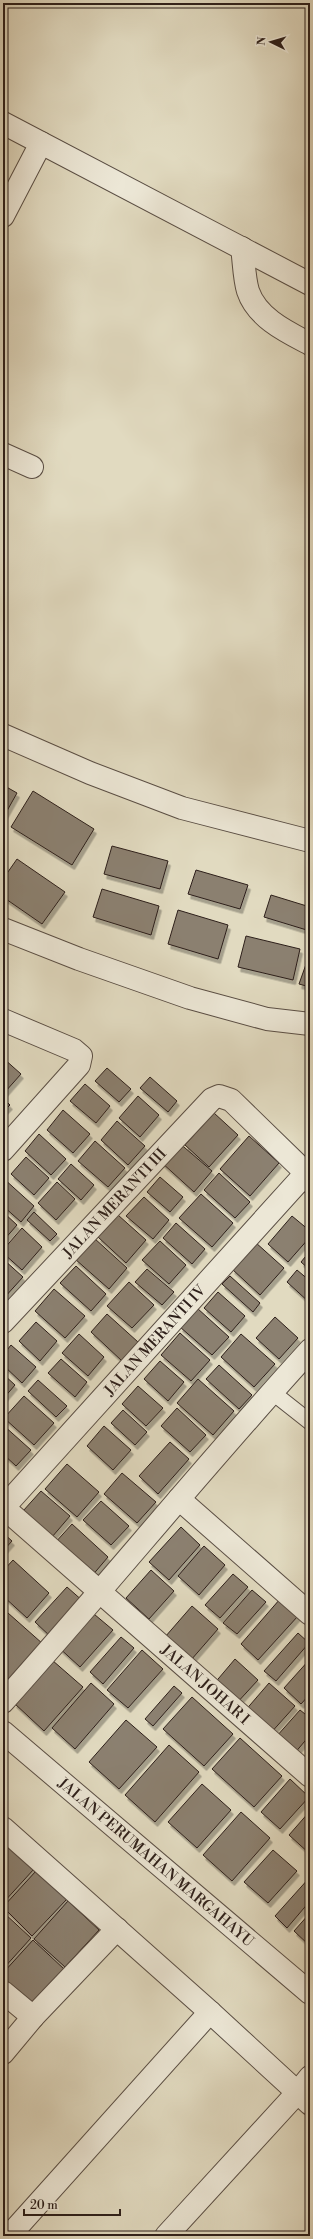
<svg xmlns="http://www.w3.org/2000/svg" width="313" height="2239" font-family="'Libre Bodoni',serif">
  <defs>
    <filter id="shadow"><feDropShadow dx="2.5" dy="4.5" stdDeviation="0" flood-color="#0004"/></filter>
  </defs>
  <rect width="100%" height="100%" fill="#e1dac0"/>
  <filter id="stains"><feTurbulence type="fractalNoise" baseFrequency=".005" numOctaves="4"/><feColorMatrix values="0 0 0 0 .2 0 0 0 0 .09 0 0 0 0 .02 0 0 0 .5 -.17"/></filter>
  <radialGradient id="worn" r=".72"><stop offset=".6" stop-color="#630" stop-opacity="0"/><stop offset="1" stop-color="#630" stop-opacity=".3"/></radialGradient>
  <path fill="#8b8070" stroke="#2d1f1a" filter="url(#shadow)" d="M 3,785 L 17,793 L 3,818 Z
    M 33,791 L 94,829 L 72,865 L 11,827 Z
    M 112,846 L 168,861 L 160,889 L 104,874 Z
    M 17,859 L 65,892 L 42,924 L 3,897 L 3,879 Z
    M 196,870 L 248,885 L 240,909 L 188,894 Z
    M 102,889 L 159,906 L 151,935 L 93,917 Z
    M 271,895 L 310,907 L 310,931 L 264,917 Z
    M 178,910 L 228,925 L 218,959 L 168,944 Z
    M 246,936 L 300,949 L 293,980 L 238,967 Z
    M 310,953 L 310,987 L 299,984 Z
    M 3,1058 L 21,1074 L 5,1092 L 3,1090 Z
    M 107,1068 L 131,1089 L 119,1102 L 95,1081 Z
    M 150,1077 L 177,1101 L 168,1112 L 140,1088 Z
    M 85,1084 L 110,1106 L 96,1123 L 70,1101 Z
    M 138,1096 L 159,1115 L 140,1137 L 119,1118 Z
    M 3,1098 L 10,1105 L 3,1112 Z
    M 63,1110 L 90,1134 L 73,1153 L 47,1130 Z
    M 214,1113 L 238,1135 L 209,1167 L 185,1145 Z
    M 117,1121 L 145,1146 L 128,1165 L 101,1140 Z
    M 39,1134 L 66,1159 L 51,1175 L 25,1151 Z
    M 249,1136 L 279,1163 L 250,1196 L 220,1169 Z
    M 95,1141 L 125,1168 L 108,1187 L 78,1161 Z
    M 178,1142 L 212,1171 L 194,1192 L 161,1162 Z
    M 26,1157 L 49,1178 L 34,1195 L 11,1174 Z
    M 71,1164 L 94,1185 L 81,1200 L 58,1179 Z
    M 219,1173 L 250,1202 L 235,1218 L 204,1190 Z
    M 160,1177 L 183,1197 L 170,1212 L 147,1192 Z
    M 3,1178 L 34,1206 L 21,1222 L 3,1206 Z
    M 57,1182 L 75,1199 L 56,1220 L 38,1203 Z
    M 201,1194 L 233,1223 L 212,1247 L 179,1218 Z
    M 144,1197 L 169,1220 L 153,1239 L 126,1216 Z
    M 3,1212 L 17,1225 L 3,1241 Z
    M 34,1212 L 57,1234 L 50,1241 L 27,1220 Z
    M 118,1215 L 146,1240 L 126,1263 L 98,1237 Z
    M 292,1216 L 310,1231 L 310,1237 L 288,1262 L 268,1244 Z
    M 176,1223 L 205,1249 L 192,1264 L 163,1238 Z
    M 22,1228 L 42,1247 L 22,1270 L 3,1253 L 3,1250 Z
    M 94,1238 L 127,1268 L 109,1289 L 75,1259 Z
    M 160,1241 L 186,1265 L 169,1284 L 142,1260 Z
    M 255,1242 L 284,1268 L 260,1295 L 232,1269 Z
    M 310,1251 L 310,1270 L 301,1262 Z
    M 3,1259 L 23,1277 L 4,1298 L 3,1297 Z
    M 76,1266 L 106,1294 L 91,1311 L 60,1283 Z
    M 147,1269 L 174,1292 L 162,1305 L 135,1282 Z
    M 297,1270 L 310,1281 L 310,1303 L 287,1282 Z
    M 230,1276 L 260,1303 L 253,1312 L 222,1284 Z
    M 129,1282 L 154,1305 L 132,1328 L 107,1306 Z
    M 54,1289 L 85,1316 L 65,1338 L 35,1311 Z
    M 218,1292 L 245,1316 L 231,1332 L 204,1308 Z
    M 197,1308 L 229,1337 L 212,1355 L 180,1327 Z
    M 107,1314 L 138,1342 L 122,1361 L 91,1332 Z
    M 275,1317 L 298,1338 L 279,1359 L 256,1338 Z
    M 36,1322 L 57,1341 L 40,1361 L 19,1341 Z
    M 180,1333 L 210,1360 L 191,1381 L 161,1355 Z
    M 79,1334 L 104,1357 L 88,1376 L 62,1353 Z
    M 241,1334 L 275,1364 L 254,1387 L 221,1357 Z
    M 11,1345 L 36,1367 L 22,1383 L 3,1365 L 3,1355 Z
    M 61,1359 L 87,1382 L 75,1397 L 48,1373 Z
    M 160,1361 L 184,1382 L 168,1401 L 144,1379 Z
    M 219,1365 L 252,1395 L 239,1409 L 206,1379 Z
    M 3,1374 L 15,1385 L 3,1399 Z
    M 198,1379 L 234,1411 L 213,1435 L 177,1403 Z
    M 38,1380 L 67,1406 L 56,1417 L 28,1391 Z
    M 138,1386 L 163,1408 L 146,1426 L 122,1404 Z
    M 24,1396 L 54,1423 L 34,1445 L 4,1418 Z
    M 177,1408 L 206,1435 L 190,1452 L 161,1426 Z
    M 123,1410 L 147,1432 L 135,1445 L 111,1423 Z
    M 3,1425 L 31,1450 L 16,1466 L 3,1454 Z
    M 104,1426 L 131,1450 L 113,1470 L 87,1446 Z
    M 170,1442 L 189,1459 L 158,1494 L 139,1476 Z
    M 67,1464 L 99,1492 L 77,1517 L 45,1489 Z
    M 122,1473 L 156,1502 L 137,1523 L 104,1494 Z
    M 41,1491 L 70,1516 L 52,1537 L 23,1511 Z
    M 101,1501 L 129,1526 L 111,1545 L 83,1520 Z
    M 72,1524 L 108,1557 L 91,1577 L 54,1544 Z
    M 181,1527 L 200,1545 L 169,1580 L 149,1562 Z
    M 3,1533 L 12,1541 L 3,1551 Z
    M 204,1546 L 225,1565 L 199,1595 L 178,1576 Z
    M 13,1560 L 49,1593 L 27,1618 L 3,1596 L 3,1571 Z
    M 151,1570 L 174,1591 L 149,1619 L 126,1598 Z
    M 233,1574 L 248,1587 L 220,1618 L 205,1605 Z
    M 67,1587 L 84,1602 L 52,1638 L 35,1622 Z
    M 252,1590 L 266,1602 L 237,1634 L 223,1623 Z
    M 280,1599 L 298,1616 L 258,1660 L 241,1644 Z
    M 192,1606 L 218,1629 L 191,1660 L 165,1637 Z
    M 88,1609 L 113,1630 L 80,1667 L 56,1645 Z
    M 8,1613 L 43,1644 L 3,1689 L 3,1618 Z
    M 298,1633 L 309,1643 L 276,1681 L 264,1671 Z
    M 121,1637 L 134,1648 L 103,1684 L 90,1672 Z
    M 142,1650 L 163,1669 L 128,1708 L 107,1690 Z
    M 235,1659 L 258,1680 L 235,1705 L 213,1685 Z
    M 310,1659 L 310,1694 L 301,1704 L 284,1688 Z
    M 52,1660 L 83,1687 L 44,1731 L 14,1703 Z
    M 91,1683 L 114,1704 L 75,1749 L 52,1728 Z
    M 269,1683 L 295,1706 L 269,1735 L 244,1712 Z
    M 174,1686 L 182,1693 L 153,1726 L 145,1719 Z
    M 192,1697 L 233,1734 L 204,1766 L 163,1729 Z
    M 300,1710 L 310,1718 L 310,1735 L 294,1754 L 276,1737 Z
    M 126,1720 L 157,1747 L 119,1789 L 89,1762 Z
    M 240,1738 L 282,1776 L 254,1807 L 212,1769 Z
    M 169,1745 L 199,1772 L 155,1822 L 125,1795 Z
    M 290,1779 L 309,1797 L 280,1829 L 261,1812 Z
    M 202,1784 L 231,1810 L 197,1848 L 168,1822 Z
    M 310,1811 L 310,1854 L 289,1835 Z
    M 241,1812 L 270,1838 L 232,1881 L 203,1855 Z
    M 3,1841 L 34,1869 L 3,1903 Z
    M 273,1850 L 297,1871 L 268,1903 L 244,1882 Z
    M 36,1871 L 67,1899 L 32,1936 L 3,1907 Z
    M 310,1877 L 310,1901 L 287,1928 L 275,1916 Z
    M 68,1901 L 99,1930 L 65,1967 L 34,1939 Z
    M 3,1912 L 31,1938 L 3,1969 Z
    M 310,1913 L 310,1946 L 294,1931 Z
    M 33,1940 L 64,1969 L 30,2006 L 3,1981 L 3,1973 Z"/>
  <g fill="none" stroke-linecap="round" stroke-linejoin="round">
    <g stroke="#5a4e44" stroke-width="17">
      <path id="service" d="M 272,1392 L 310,1422"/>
    </g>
    <g stroke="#5a4e44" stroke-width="24">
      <g id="minor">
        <path d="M 3,123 L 310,284"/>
        <path d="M 3,216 L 41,143"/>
        <path d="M 242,248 C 244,261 244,278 248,291 C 257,318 287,332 310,344"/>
        <path d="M 3,454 L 32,467"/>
        <path d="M 3,735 L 90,773 L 182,808 L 310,841"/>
        <path d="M 3,929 L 79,959 L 190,998 L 267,1019 L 310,1024"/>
        <path d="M 3,1020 L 74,1050 L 81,1056 L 79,1065 L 3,1150"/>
        <path id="s1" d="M 3,1322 L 212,1099 L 219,1096 L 231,1100 L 306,1173 L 310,1182"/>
        <path d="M 179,1499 L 310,1614"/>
        <path id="s2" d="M 3,1507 L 310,1776"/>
        <path id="s3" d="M 4,1507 L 306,1173"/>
        <path d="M 3,1702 C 107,1586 205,1465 310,1350"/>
        <path d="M 3,1828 L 210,2012 L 310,2104"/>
        <path d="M 3,1992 L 33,2017"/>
        <path d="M 3,2053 L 33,2017 L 117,1929"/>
        <path d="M 9,2236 L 210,2012"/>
        <path d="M 166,2236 L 297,2093 L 310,2077"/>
      </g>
    </g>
    <g stroke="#5a4e44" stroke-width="24">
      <g id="tertiary">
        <path id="s4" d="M 3,1732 L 310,1993"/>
      </g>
    </g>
    <use href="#service" stroke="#ece7d6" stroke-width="15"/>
    <use href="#minor" stroke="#ece7d6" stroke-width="22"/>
    <use href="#tertiary" stroke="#ece7d6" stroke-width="22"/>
  </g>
  <g text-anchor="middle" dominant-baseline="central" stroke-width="4" stroke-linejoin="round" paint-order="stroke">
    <g font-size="15" fill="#2d1f1a" stroke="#ece7d6">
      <text stroke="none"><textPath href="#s1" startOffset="163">JALAN MERANTI III</textPath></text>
      <text stroke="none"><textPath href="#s3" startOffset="225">JALAN MERANTI IV</textPath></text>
      <text stroke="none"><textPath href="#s2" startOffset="269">JALAN JOHAR I</textPath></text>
      <text stroke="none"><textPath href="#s4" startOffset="201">JALAN PERUMAHAN MARGAHAYU</textPath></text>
    </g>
  </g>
  <rect width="313" height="2239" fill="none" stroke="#e1dac0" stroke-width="16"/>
  <rect x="4" y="4" width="305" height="2231" fill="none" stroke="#2d1f1a" stroke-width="2"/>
  <rect x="8" y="8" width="297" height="2223" fill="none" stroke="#2d1f1a"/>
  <g transform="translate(271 42) rotate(275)" stroke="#ece7d6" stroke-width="3" paint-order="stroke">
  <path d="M0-3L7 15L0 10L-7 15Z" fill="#2d1f1a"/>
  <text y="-6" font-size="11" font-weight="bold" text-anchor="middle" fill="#2d1f1a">N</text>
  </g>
  <path d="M24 2209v6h96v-6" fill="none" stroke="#2d1f1a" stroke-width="2"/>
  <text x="30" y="2209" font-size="12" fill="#2d1f1a" stroke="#ece7d6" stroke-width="3" paint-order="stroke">20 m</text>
  <rect width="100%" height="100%" filter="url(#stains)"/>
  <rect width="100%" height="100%" fill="url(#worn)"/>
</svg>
